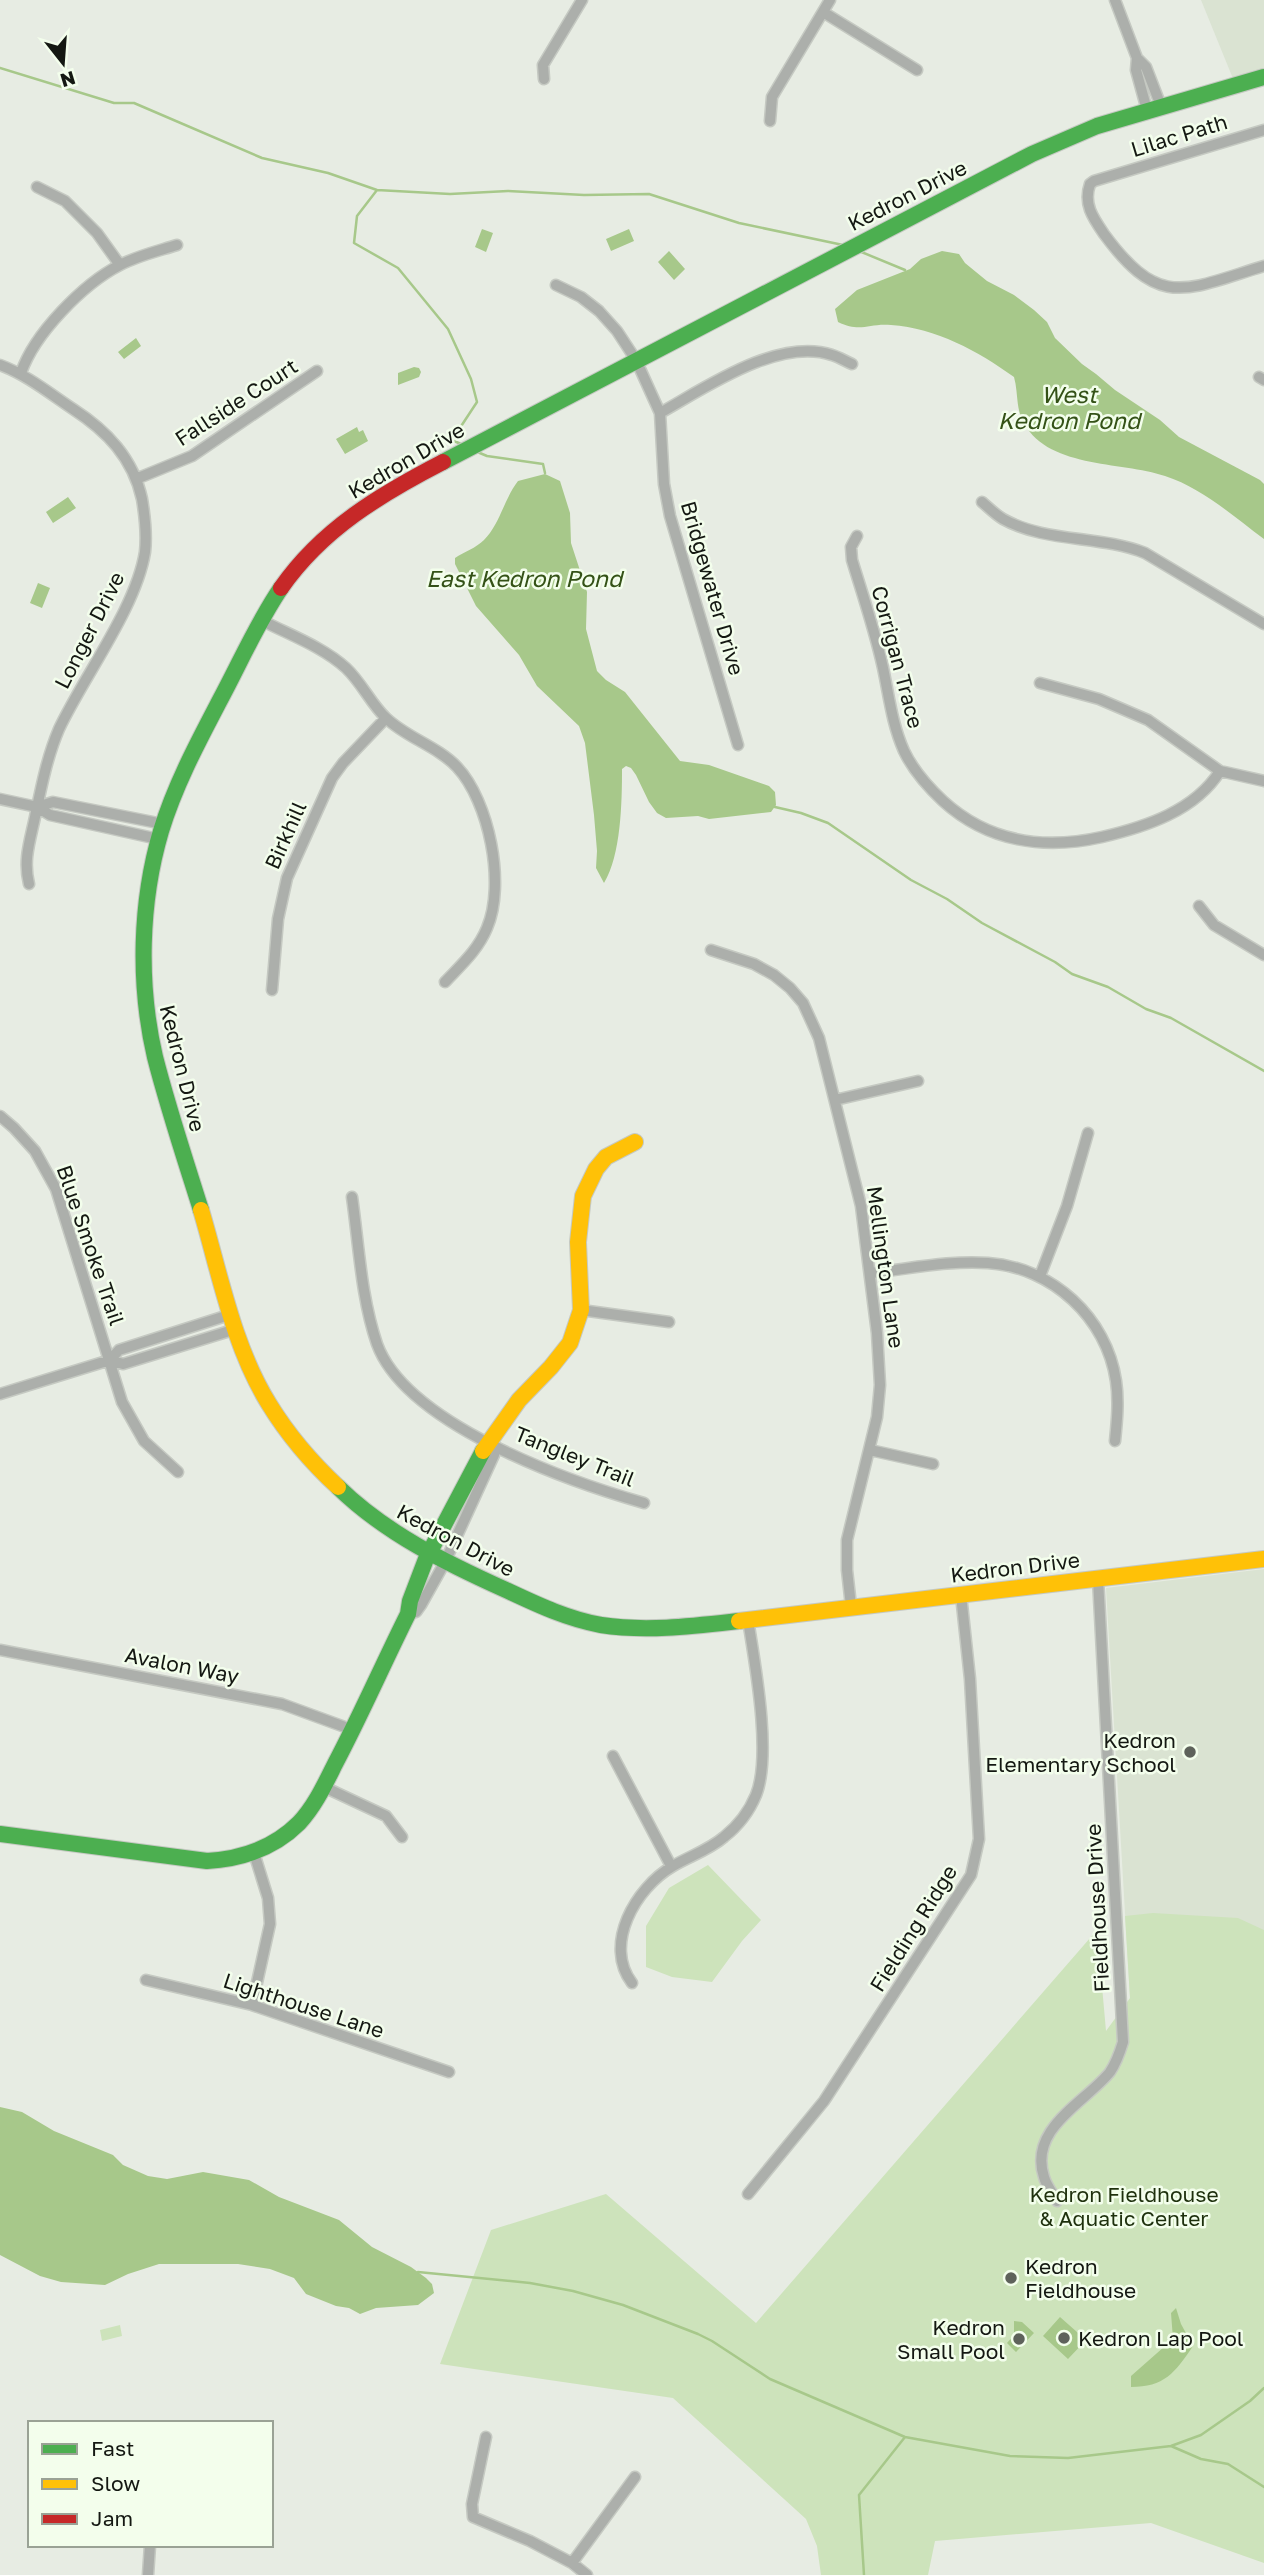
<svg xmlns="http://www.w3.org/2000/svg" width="1264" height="2575" font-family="'Golos Text',sans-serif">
  <rect width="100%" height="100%" fill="#e7ece3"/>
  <path fill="#dae3d2" d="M 1201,0 L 1264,0 L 1264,78 L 1236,86 Z
    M 1264,1569 L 1264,2010 L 1130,1998 L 1106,1588 Z"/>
  <path fill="#cde3bb" d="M 708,1865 L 761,1920 L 742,1941 L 712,1982 L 672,1977 L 646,1967 L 646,1926 L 669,1888 Z
    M 1153,1913 L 1238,1918 L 1264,1930 L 1264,2563 L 1151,2523 L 935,2541 L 928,2575 L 821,2575 L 817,2546 L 806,2519 L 673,2398 L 440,2364 L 491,2230 L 606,2194 L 756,2323 L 1097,1930 L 1106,2031 L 1130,1998 L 1125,1916 Z
    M 120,2325 L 122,2336 L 102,2341 L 100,2330 Z"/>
  <path fill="#a7c88a" d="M 482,229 L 493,233 L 486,252 L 475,247 Z
    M 629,229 L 634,241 L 611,251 L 606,239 Z
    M 669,251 L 685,269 L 674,280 L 658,262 Z
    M 942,251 L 959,254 L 965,263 L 987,281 L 1014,295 L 1034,310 L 1047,322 L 1055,338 L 1082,364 L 1096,374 L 1115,390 L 1160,420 L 1179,437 L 1260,480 L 1264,484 L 1264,539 C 1233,516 1202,488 1165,476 C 1121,461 1044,469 1022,419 C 1016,406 1018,391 1014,377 C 978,351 936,328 891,325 C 868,323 861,333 838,322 L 835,309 L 857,290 L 910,269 L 921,259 Z
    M 136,338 L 141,346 L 124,359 L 118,352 Z
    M 414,367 L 419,368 L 421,372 L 419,377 L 398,385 L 398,373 Z
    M 357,427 L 359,432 L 363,430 L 368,441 L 345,454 L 336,439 Z
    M 545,474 L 560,481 L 570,513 L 571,543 L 587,592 L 586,629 L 597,671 L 606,680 L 625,692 L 680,761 L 709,765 L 769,786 L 775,792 L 776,805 L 771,812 L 709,819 L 698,816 L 666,818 L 657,813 L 649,802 L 636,775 L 631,768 L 626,766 L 622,769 C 622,803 621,855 604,883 L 596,868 L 597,851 L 594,815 L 585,743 L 579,726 L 537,686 L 519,655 L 476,606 L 455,564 L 455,558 C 464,552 476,548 484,540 C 500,524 504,499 518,481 Z
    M 68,497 L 76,508 L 53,523 L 46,512 Z
    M 38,583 L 50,588 L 42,608 L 30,603 Z
    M 0,2107 L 22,2112 L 54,2131 L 113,2155 L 123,2165 L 148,2176 L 167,2179 L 203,2172 L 249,2180 L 279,2197 L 339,2220 L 372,2247 L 411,2267 L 426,2278 L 432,2284 L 434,2293 L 418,2305 L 376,2308 L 360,2314 L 349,2308 L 336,2306 L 306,2294 L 294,2278 L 270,2269 L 238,2264 L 159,2264 L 128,2274 L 105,2285 L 61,2282 L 40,2276 L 0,2255 Z
    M 1176,2308 L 1181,2324 L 1193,2346 C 1175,2373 1164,2387 1131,2387 L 1131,2376 L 1173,2339 L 1171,2313 Z
    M 1060,2317 L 1086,2340 L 1068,2359 L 1043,2336 Z
    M 1014,2321 L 1022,2322 L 1034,2333 L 1016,2352 L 1007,2343 L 1014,2335 Z"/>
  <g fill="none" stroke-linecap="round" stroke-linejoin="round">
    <path stroke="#a7c88a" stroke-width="2.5" d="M 0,68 L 114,103 L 134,103 L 262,158 L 328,173 L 377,190 L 450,194 L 508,191 L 584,195 L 649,194 L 739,223 L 843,245
      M 377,190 L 357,216 L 354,243 L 398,268 L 448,329 L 471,379 L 477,402 L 452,440 L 463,445
      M 859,251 L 905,270
      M 475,451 L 487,456 L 543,464 L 545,473
      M 775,807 L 801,813 L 828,823 L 911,880 L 947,899 L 982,923 L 1055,962 L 1072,974 L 1108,987 L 1146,1009 L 1171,1018 L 1264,1071
      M 418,2272 L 530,2283 L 573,2291 L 623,2305 L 698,2334 L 712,2341 L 770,2379 L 905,2437 L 1010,2456 L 1068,2458 L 1171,2446 L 1201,2435 L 1250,2401 L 1264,2388
      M 1171,2446 L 1201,2459 L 1228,2464 L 1264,2487
      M 864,2575 L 859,2495 L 905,2437"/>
    <g stroke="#c5c9c2" stroke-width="13">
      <path id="street" d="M 1115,0 L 1137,58 L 1136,70 L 1147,110
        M 823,12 L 917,70
        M 1137,58 L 1146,67 L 1161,106
        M 544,79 L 543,65 L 582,0
        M 770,121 L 772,97 L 830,0
        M 1264,130 L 1094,181 L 1090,184 C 1083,204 1093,218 1104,234 C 1160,310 1185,290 1264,266
        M 37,187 L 65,201 L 97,233 L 120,265
        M 556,285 L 581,297 L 599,311 L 617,331 L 636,360 L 660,413 L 664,484 L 670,516 L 738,745
        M 0,365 C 27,375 49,393 73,409 C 107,431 133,458 142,499 C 145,517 147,534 145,552 C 136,608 84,676 59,729 C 47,757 41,788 35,817 C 30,841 23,860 29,884
        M 21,373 C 34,334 83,284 120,265 C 137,256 158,251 177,245
        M 1259,377 L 1264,380
        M 660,413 C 705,388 778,337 832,355 C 839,357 845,361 852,364
        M 136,479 L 192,456 L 317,371
        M 982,502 C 989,508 996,515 1003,519 C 1046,543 1100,535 1145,553 L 1264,624
        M 857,536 L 851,547 L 852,560 C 863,596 875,631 883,668 C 889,696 892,724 904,751 C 913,770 927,786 943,801 C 988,842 1044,850 1102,837 C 1145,827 1195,811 1220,771
        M 263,621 C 290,635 323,647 346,668 C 362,683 371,704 386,718 C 407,738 437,746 457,767 C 489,801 506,884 487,928 C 478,950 461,965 445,982
        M 1040,683 L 1099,699 L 1148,720 L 1220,771 L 1264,781
        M 0,799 L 37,807 L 50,815 L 158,839
        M 37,807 L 53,802 L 163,824
        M 1199,906 L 1214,925 L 1264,955
        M 711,950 L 754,964 L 774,975 L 790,988 L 803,1003 L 819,1038 L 861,1206 L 877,1333 L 880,1385 L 877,1417 L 847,1540 L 847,1570 L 851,1606
        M 272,990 L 278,919 L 287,878 L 332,778 L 343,763 L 386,718
        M 835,1100 L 918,1081
        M 0,1116 L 14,1128 L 35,1151 L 56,1189 L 122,1402 L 144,1441 L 178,1472
        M 352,1197 C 359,1246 361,1297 377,1344 C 406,1424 567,1481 644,1503
        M 870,1273 C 909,1269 950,1260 988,1263 C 1052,1267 1107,1318 1116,1381 C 1119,1401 1117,1421 1115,1441
        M 1040,1276 L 1067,1206 L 1088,1133
        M 581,1310 L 669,1322
        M 110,1360 L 119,1350 L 232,1314
        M 0,1394 L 110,1360 L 123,1364 L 236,1329
        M 870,1450 L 933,1464
        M 408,1614 L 416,1612 L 421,1605 L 445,1562 L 494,1455 L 493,1444
        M 0,1650 L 282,1704 L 353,1730
        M 613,1756 L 671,1866
        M 324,1787 L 386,1816 L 402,1837
        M 146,1980 L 252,2005 L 449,2072
        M 632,1983 C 603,1945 635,1888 673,1866 C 690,1856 709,1850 724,1837 C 738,1826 749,1812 756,1795 C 772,1755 755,1664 748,1620
        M 252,2005 L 270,1924 L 268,1898 L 254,1853
        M 748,2194 L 824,2101 L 971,1875 L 979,1839 L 970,1679 L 961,1595
        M 1057,2201 C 1053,2194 1046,2185 1044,2177 C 1028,2128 1086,2102 1110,2072 C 1116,2063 1120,2052 1123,2042 L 1098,1579
        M 486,2437 L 472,2504 L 473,2517 L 530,2541 L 572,2563 L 587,2575
        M 572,2563 L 635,2477
        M 148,2575 L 150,2545"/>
    </g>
    <g stroke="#c5c9c2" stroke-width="18">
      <path id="fast" d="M 443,462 L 1032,154 L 1097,126 L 1264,77
        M 201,1210 C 185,1159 168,1108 155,1057 C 138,984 140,902 161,831 C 175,785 198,742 220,700 C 240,663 257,623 281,588
        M 338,1487 C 385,1533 446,1563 506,1590 C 536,1604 567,1619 601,1625 C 646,1632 694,1626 739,1621
        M 0,1834 L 207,1861 C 241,1859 274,1848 299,1823 C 315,1806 325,1784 335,1764 C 361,1715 383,1664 408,1614 L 410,1601 L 426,1559 L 483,1451"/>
    </g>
    <g stroke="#c5c9c2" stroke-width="18">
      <path id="slow" d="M 201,1210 C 220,1274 233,1346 269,1404 C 288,1435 311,1462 338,1487
        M 483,1451 L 519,1400 L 551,1367 L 570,1343 L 581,1310 L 578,1242 L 583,1196 L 596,1169 L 606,1157 L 635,1142
        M 739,1621 L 1264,1559"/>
    </g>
    <g stroke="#c5c9c2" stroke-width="18">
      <path id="jam" d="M 281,588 C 322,529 381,494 443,462"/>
    </g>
    <use href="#street" stroke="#acafab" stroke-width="10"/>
    <use href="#fast" stroke="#4caf50" stroke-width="16"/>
    <use href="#slow" stroke="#ffc107" stroke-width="16"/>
    <use href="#jam" stroke="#c62828" stroke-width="16"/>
  </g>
  <g fill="#5e625b" stroke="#f3feec" stroke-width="2.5">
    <circle cx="1190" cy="1752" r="7"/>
    <circle cx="1011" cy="2278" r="7"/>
    <circle cx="1064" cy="2338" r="7"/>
    <circle cx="1019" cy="2339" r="7"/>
  </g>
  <g text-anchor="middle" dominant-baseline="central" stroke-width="5" stroke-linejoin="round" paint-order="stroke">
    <g font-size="21" fill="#141812" stroke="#f3feec">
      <text transform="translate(1179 135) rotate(-17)">Lilac Path</text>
      <text transform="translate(907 195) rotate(-27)">Kedron Drive</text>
      <text transform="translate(236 402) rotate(-33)">Fallside Court</text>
      <text transform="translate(406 460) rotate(-30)">Kedron Drive</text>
      <text transform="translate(713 588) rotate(74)">Bridgewater Drive</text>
      <text transform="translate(89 630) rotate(-63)">Longer Drive</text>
      <text transform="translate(898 657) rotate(75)">Corrigan Trace</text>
      <text transform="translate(285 835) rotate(-66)">Birkhill</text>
      <text transform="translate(183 1068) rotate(76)">Kedron Drive</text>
      <text transform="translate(91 1245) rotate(71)">Blue Smoke Trail</text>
      <text transform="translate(886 1267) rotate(82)">Mellington Lane</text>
      <text transform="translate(575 1456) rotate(22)">Tangley Trail</text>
      <text transform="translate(456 1540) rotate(28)">Kedron Drive</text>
      <text transform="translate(1015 1567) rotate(-7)">Kedron Drive</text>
      <text transform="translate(182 1665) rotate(11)">Avalon Way</text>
      <text transform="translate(1097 1908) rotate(-93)">Fieldhouse Drive</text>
      <text transform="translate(913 1928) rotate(-58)">Fielding Ridge</text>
      <text transform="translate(304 2005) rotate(18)">Lighthouse Lane</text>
    </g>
    <g font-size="21" fill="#141812" stroke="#f3feec" text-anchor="end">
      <text x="1176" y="1740">Kedron<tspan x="1176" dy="24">Elementary School</tspan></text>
      <text x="1025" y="2266" text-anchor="start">Kedron<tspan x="1025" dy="24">Fieldhouse</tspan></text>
      <text x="1005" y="2327">Kedron<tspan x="1005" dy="24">Small Pool</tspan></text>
      <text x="1078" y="2338" text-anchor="start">Kedron Lap Pool</text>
    </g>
    <g font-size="21" fill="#1e300d" stroke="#f3feec">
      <text x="1124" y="2194">Kedron Fieldhouse<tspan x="1124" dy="24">&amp; Aquatic Center</tspan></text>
    </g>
    <g font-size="23" font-style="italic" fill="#345217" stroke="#f3feec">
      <text x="1069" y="394">West<tspan x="1069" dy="26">Kedron Pond</tspan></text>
      <text x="524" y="578">East Kedron Pond</text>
    </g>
  </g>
  <rect x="28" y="2421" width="245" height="126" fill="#f3feec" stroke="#9aa295" stroke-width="2"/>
  <rect x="42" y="2444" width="35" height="10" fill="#4caf50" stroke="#9aa295" stroke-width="2"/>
  <text x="91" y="2456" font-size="21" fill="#141812">Fast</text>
  <rect x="42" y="2479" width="35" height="10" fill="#ffc107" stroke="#9aa295" stroke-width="2"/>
  <text x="91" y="2491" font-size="21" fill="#141812">Slow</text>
  <rect x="42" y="2514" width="35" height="10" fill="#c62828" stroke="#9aa295" stroke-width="2"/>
  <text x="91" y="2526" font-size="21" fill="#141812">Jam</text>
  <g transform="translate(63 63) rotate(163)" stroke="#f3feec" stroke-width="5" paint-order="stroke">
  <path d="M0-5L12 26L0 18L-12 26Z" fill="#141812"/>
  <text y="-10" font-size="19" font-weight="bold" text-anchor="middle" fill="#141812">N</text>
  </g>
</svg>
